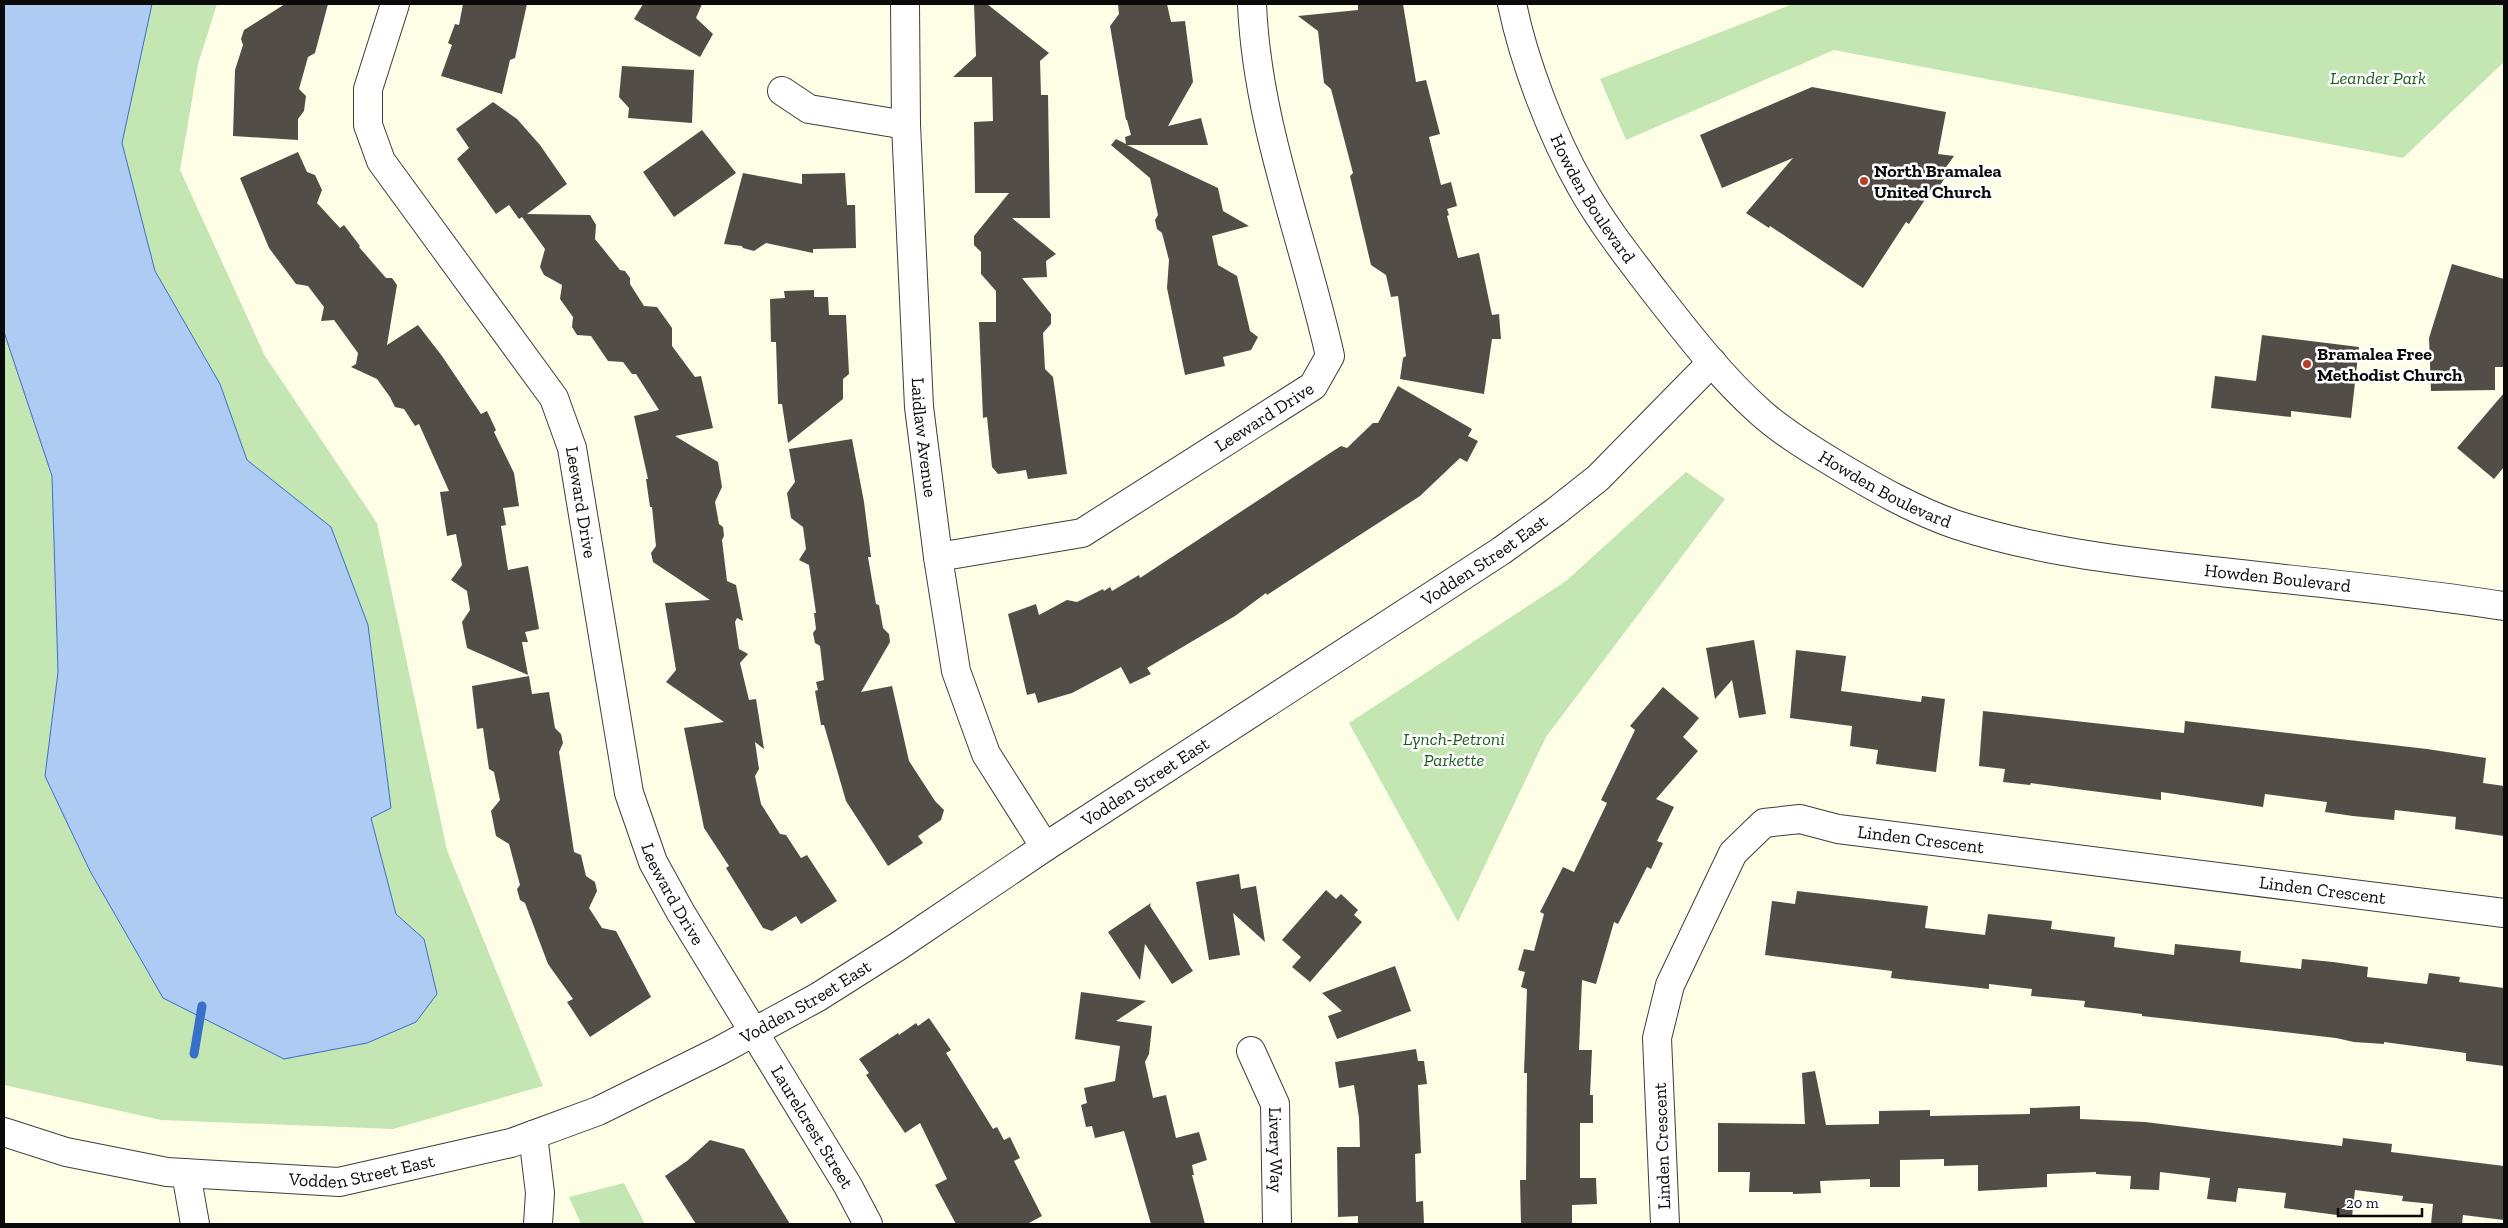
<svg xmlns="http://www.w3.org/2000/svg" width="2508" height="1228" font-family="'Zilla Slab',serif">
  <rect width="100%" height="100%" fill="#fefee7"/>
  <path fill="#c3e6b3" d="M 4,4 L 217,4 L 198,64 L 180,170 L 265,356 L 377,523 L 447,850 L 543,1086 L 393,1129 L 161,1120 L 4,1085 Z
    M 1793,4 L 2504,4 L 2504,62 L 2403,158 L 1834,50 L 1626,140 L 1600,79 Z
    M 1686,472 L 1725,499 L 1546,737 L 1458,922 L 1349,723 L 1566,581 Z
    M 624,1183 L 645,1224 L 581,1224 L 569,1197 Z"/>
  <path fill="#aecbf4" stroke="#3770c9" d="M 4,4 L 152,4 L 122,143 L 155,271 L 220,384 L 247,460 L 331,527 L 368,625 L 391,808 L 371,818 L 396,914 L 424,939 L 437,994 L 416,1022 L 367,1043 L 284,1059 L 163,998 L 90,871 L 45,776 L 58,672 L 52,476 L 4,332 Z"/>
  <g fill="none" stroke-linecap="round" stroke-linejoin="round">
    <path stroke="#3770c9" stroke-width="9" d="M 194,1054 L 202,1006"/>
  </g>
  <path fill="#524d47" d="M 285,4 L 328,4 L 315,53 L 308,57 L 299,89 L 306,96 L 304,111 L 298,119 L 298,140 L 233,136 L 235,70 L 243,45 L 241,39 L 244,30 Z
    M 463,4 L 527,4 L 515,58 L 510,60 L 502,94 L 441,76 L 452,45 L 448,43 L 455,24 L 459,25 Z
    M 643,4 L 702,4 L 696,18 L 713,34 L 700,57 L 634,19 Z
    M 974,4 L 987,4 L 1049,53 L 1040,61 L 1041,95 L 1048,95 L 1050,218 L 1012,218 L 1056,254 L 1046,261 L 1047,277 L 1022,278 L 1051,314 L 1051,324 L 1043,333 L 1045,369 L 1053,377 L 1067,474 L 1028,479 L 1026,470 L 998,474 L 992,467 L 987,417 L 983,418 L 979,322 L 996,322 L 996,291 L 981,274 L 981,252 L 974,245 L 974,236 L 1009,193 L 975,193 L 974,122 L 993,121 L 992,77 L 953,77 L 976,56 Z
    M 1118,4 L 1167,4 L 1171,22 L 1185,21 L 1193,82 L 1168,126 L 1201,118 L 1208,145 L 1127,145 L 1218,188 L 1223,211 L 1249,226 L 1212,236 L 1218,265 L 1237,276 L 1250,331 L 1258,337 L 1251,350 L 1223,357 L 1225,366 L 1185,375 L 1167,288 L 1169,260 L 1162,233 L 1157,229 L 1155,220 L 1158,215 L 1150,178 L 1111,145 L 1116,139 L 1126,144 L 1125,137 L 1131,135 L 1127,120 L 1126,120 L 1110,26 L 1119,14 Z
    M 1358,4 L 1403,4 L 1416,82 L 1426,80 L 1440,134 L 1429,137 L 1441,185 L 1451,182 L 1457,206 L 1447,209 L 1449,215 L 1447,216 L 1458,258 L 1479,253 L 1492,315 L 1499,314 L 1501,339 L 1492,339 L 1484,394 L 1400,379 L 1403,358 L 1406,356 L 1398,296 L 1391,297 L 1386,275 L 1371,265 L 1350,176 L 1353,173 L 1331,89 L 1324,83 L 1318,31 L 1298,16 L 1358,10 Z
    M 622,66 L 694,70 L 692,123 L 628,118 L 629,108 L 619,97 Z
    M 1812,87 L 1946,112 L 1938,154 L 1954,156 L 1944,170 L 1948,173 L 1935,193 L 1932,189 L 1909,224 L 1906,222 L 1863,288 L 1770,226 L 1769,228 L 1746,213 L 1793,158 L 1722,188 L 1700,135 Z
    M 493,102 L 517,119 L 540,145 L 567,184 L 527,214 L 590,215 L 596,225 L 595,239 L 620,270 L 625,271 L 630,278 L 630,284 L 644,306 L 657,307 L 672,328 L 672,346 L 695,377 L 701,376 L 713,428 L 675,436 L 718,462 L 722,487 L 715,502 L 719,524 L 723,527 L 724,536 L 722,540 L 727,581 L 736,585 L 743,621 L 737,618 L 735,622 L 739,649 L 748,654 L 740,663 L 749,700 L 756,699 L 764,749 L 755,742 L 759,769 L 755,776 L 761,804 L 780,834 L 786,835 L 801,858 L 807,855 L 837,901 L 801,924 L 796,916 L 772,931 L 763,928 L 726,868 L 729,866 L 704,828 L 684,728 L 724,722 L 666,682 L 676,670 L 665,603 L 710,600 L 653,562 L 651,553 L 656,546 L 652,507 L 650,507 L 646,479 L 648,479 L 634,416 L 659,410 L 636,374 L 632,374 L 623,362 L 608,361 L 591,336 L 577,335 L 572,327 L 573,317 L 560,299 L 562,285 L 544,275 L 540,267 L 545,249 L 522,217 L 519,219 L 509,205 L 496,214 L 457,159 L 469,148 L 456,129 Z
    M 702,130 L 736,173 L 674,217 L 643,172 Z
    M 298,152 L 307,172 L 315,175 L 322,190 L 317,203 L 340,228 L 344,225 L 360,246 L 359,247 L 386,278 L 392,278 L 397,285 L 387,345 L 418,325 L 442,356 L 481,414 L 487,411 L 496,430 L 494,432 L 514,473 L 519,506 L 503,508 L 506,525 L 501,526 L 508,570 L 528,566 L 539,629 L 525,632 L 528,642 L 522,642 L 528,675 L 467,648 L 462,622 L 470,610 L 467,591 L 451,580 L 462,565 L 456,534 L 447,536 L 440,492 L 449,491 L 419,424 L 415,426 L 404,409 L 395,407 L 390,397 L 377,379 L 351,367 L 356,364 L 358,353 L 334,320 L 321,321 L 324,307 L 308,286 L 296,284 L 269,248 L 240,178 Z
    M 743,173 L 802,184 L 802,174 L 845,173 L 847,205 L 855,205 L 856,248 L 813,249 L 813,253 L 766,243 L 754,251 L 743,248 L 742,246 L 724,244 Z
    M 2452,264 L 2504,279 L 2504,367 L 2495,367 L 2495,390 L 2431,391 L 2429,338 Z
    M 814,290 L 814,297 L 828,297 L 829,315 L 846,315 L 849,374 L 843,379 L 843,399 L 788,443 L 782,404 L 778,404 L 776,342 L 771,342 L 770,299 L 785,298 L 784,291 Z
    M 2262,335 L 2359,347 L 2351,418 L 2291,411 L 2291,417 L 2211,408 L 2215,376 L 2256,381 Z
    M 1398,386 L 1472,429 L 1468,436 L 1478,441 L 1467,462 L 1460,458 L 1420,496 L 1267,595 L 1266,593 L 1235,616 L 1147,668 L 1151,674 L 1130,684 L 1121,667 L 1072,693 L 1038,703 L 1035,693 L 1027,695 L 1008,614 L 1036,604 L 1039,615 L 1067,600 L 1077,602 L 1103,589 L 1104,591 L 1110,587 L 1112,591 L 1139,575 L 1140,578 L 1327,455 L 1341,446 L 1347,448 L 1373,423 L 1378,423 Z
    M 2504,393 L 2504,467 L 2494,479 L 2457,448 Z
    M 852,439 L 864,502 L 871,557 L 868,557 L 876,604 L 879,605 L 883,628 L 889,634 L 890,642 L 861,692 L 892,686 L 909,761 L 935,801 L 944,810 L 941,820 L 918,836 L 923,843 L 888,866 L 846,801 L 824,725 L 821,725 L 815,691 L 818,690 L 816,682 L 824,680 L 820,646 L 815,643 L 813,633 L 816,629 L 814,613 L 816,613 L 809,565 L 799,560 L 806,549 L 803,527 L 791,518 L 787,493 L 795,482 L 789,449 Z
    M 1754,640 L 1766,714 L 1739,718 L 1732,680 L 1715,699 L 1706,648 Z
    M 1796,650 L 1846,656 L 1841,691 L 1921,702 L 1922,696 L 1945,699 L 1936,772 L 1876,764 L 1878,750 L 1850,746 L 1852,726 L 1790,718 Z
    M 529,676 L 532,694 L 549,692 L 555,728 L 561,734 L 563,743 L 559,752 L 574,852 L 581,855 L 586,876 L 595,882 L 597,891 L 589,908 L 602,928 L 616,931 L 651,997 L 590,1037 L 567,1002 L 573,999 L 548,964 L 525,903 L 520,900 L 517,889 L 520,885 L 509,844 L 496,836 L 491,811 L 500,800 L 494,772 L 489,769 L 483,728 L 477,729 L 472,686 Z
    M 1663,687 L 1699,718 L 1683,737 L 1698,751 L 1656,799 L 1674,807 L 1657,841 L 1663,843 L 1651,869 L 1647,867 L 1618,924 L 1614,922 L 1596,984 L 1582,980 L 1579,1050 L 1592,1050 L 1590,1095 L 1593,1095 L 1593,1123 L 1580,1123 L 1580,1178 L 1596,1178 L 1597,1204 L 1572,1205 L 1572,1224 L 1521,1224 L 1520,1180 L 1526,1180 L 1527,1073 L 1524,1073 L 1527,989 L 1521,987 L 1525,972 L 1518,970 L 1524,949 L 1534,951 L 1544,914 L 1540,912 L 1563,867 L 1574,872 L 1607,803 L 1601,800 L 1635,730 L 1630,726 Z
    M 1983,711 L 2184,733 L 2185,721 L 2427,749 L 2486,758 L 2483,783 L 2504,786 L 2504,836 L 2455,829 L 2456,817 L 2395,810 L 2394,820 L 2353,816 L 2325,812 L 2327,802 L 2265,794 L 2263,807 L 2161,792 L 2161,800 L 2031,783 L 2030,785 L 2003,782 L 2005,769 L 1979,766 Z
    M 1239,874 L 1241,889 L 1256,886 L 1265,942 L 1233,913 L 1240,955 L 1209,960 L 1196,882 Z
    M 1326,890 L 1336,899 L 1341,894 L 1358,910 L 1354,915 L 1362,922 L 1310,982 L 1292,967 L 1301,957 L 1282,940 Z
    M 1797,891 L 1928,906 L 1925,928 L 1985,935 L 1988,914 L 2052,921 L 2051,929 L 2115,937 L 2114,947 L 2174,955 L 2175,944 L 2212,948 L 2241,951 L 2240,962 L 2301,969 L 2302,959 L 2333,962 L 2368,967 L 2367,977 L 2427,984 L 2429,973 L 2460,977 L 2459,982 L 2504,988 L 2504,1066 L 2466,1061 L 2466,1053 L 2384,1042 L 2384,1044 L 2354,1042 L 2336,1038 L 2142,1016 L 2142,1014 L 2084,1007 L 2085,1001 L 2031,996 L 2032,989 L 1989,984 L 1989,989 L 1891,978 L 1892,971 L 1765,955 L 1772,901 L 1795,904 Z
    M 1151,903 L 1150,906 L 1193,971 L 1172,984 L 1145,944 L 1140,980 L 1108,932 Z
    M 1395,966 L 1411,1011 L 1337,1039 L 1328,1016 L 1342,1011 L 1322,993 Z
    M 1081,992 L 1146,1001 L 1116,1021 L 1152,1026 L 1149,1054 L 1145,1062 L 1153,1098 L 1166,1095 L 1176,1138 L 1199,1132 L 1207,1160 L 1192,1165 L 1194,1175 L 1192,1175 L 1205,1224 L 1151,1224 L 1124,1131 L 1095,1138 L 1092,1126 L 1086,1127 L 1081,1105 L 1087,1103 L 1084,1088 L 1115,1081 L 1120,1046 L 1075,1039 Z
    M 929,1018 L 951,1050 L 946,1053 L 993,1129 L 997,1127 L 1004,1140 L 1010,1137 L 1020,1158 L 1014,1161 L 1042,1216 L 1027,1224 L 956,1224 L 935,1185 L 947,1179 L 920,1123 L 905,1133 L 866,1075 L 869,1073 L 859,1059 L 898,1033 L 899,1035 L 916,1023 L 918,1026 Z
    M 1416,1049 L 1418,1061 L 1424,1061 L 1427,1084 L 1418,1085 L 1421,1153 L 1415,1154 L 1416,1202 L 1423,1201 L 1424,1224 L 1358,1224 L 1358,1216 L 1338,1217 L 1337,1147 L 1360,1147 L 1359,1118 L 1354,1085 L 1339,1088 L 1335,1062 Z
    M 1815,1071 L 1826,1125 L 1879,1124 L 1879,1111 L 1930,1110 L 1930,1116 L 2030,1114 L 2030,1108 L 2080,1106 L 2080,1119 L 2145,1122 L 2342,1146 L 2343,1138 L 2392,1144 L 2391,1152 L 2504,1166 L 2504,1220 L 2463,1215 L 2462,1224 L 2431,1224 L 2433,1204 L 2402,1201 L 2403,1196 L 2355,1190 L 2352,1217 L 2284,1208 L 2286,1193 L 2238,1188 L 2236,1202 L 2207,1199 L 2210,1178 L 2160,1172 L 2159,1190 L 2130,1189 L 2131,1176 L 2096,1174 L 2096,1172 L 2047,1174 L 2047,1187 L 1978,1191 L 1978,1165 L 1944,1166 L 1944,1159 L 1900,1160 L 1900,1187 L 1870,1187 L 1870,1179 L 1820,1181 L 1821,1193 L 1793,1194 L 1793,1192 L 1749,1192 L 1750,1172 L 1718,1172 L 1718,1123 L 1805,1124 L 1802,1073 Z
    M 710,1140 L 744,1149 L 790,1224 L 696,1224 L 665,1176 L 687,1161 Z"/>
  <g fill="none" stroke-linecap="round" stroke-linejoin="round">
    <g stroke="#3d3d3d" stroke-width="30">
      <g id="minor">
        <path id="s1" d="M 395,4 L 368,89 L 368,125 L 381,161 L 554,398 L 572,448 L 629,793 L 653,862 L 681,913 L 848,1186 L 868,1224"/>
        <path id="s2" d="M 905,4 L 906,125 L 919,407 L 938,557 L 956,671 L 986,754 L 1045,847"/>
        <path id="s3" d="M 1512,4 C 1524,62 1552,136 1582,188 C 1603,225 1629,258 1655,292 C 1687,333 1720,376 1759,411 C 1781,431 1807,447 1832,462 C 1872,486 1913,510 1957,525 C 2034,550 2115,560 2195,569 C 2298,581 2402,590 2504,606"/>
        <path d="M 782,91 L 809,109 L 906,125"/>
        <path id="s4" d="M 938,557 L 1082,533 L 1313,386 L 1330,356 C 1304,239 1257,125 1252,4"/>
        <path id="s5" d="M 1251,1051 L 1275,1104 L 1277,1224"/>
        <path id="s6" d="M 4,1132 L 66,1152 L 167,1172 L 339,1182 L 511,1143 L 598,1111 L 719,1051 L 818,997 L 897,947 L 1045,847 L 1501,551 L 1555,512 L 1598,478 L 1712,362"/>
        <path d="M 533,1135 L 540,1193 L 538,1224"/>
        <path d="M 186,1173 L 195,1224"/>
        <path id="s7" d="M 1665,1224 L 1657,1038 L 1670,985 L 1733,853 L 1764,823 L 1800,819 L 1838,829 L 2504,913"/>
      </g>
    </g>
    <use href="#minor" stroke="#fff" stroke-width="28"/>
  </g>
  <g fill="#b43e27" stroke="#fff" stroke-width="2">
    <circle cx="1864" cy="181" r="5"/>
    <circle cx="2307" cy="364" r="5"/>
  </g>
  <g text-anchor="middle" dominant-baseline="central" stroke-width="5" stroke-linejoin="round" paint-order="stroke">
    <g font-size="18" font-style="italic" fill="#1d5e1d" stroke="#fff">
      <text x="2378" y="78">Leander Park</text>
      <text x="1454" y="739">Lynch-Petroni<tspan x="1454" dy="21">Parkette</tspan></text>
    </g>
    <g font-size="18" font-weight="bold" fill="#0a0a0a" stroke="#fff" text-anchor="start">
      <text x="1874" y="171">North Bramalea<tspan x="1874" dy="21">United Church</tspan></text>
      <text x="2317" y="354">Bramalea Free<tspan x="2317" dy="21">Methodist Church</tspan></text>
    </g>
    <g font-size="18" fill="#0a0a0a" stroke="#fff">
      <text stroke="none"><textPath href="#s3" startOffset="212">Howden Boulevard</textPath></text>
      <text stroke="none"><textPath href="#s4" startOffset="362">Leeward Drive</textPath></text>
      <text stroke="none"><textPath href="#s2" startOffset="434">Laidlaw Avenue</textPath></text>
      <text stroke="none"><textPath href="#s3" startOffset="632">Howden Boulevard</textPath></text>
      <text stroke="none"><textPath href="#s1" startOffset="565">Leeward Drive</textPath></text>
      <text stroke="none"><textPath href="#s6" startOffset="1654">Vodden Street East</textPath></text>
      <text stroke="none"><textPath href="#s3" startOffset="1038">Howden Boulevard</textPath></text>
      <text stroke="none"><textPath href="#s6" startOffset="1249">Vodden Street East</textPath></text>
      <text stroke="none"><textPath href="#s7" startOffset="589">Linden Crescent</textPath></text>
      <text stroke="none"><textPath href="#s7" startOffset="994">Linden Crescent</textPath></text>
      <text stroke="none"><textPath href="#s1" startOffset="970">Leeward Drive</textPath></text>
      <text stroke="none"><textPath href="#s6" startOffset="844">Vodden Street East</textPath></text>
      <text stroke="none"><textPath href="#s1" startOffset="1242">Laurelcrest Street</textPath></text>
      <text transform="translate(1662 1146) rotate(-92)">Linden Crescent</text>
      <text stroke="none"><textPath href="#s5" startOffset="104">Livery Way</textPath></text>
      <text stroke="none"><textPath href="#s6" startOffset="364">Vodden Street East</textPath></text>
    </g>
  </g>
  <rect width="2508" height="1228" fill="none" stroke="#0a0a0a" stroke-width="10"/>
  <path d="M2338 1208v8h84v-8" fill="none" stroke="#0a0a0a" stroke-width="2.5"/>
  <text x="2346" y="1208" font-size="15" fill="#0a0a0a" stroke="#ffffff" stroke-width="4" paint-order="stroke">20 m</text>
</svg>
